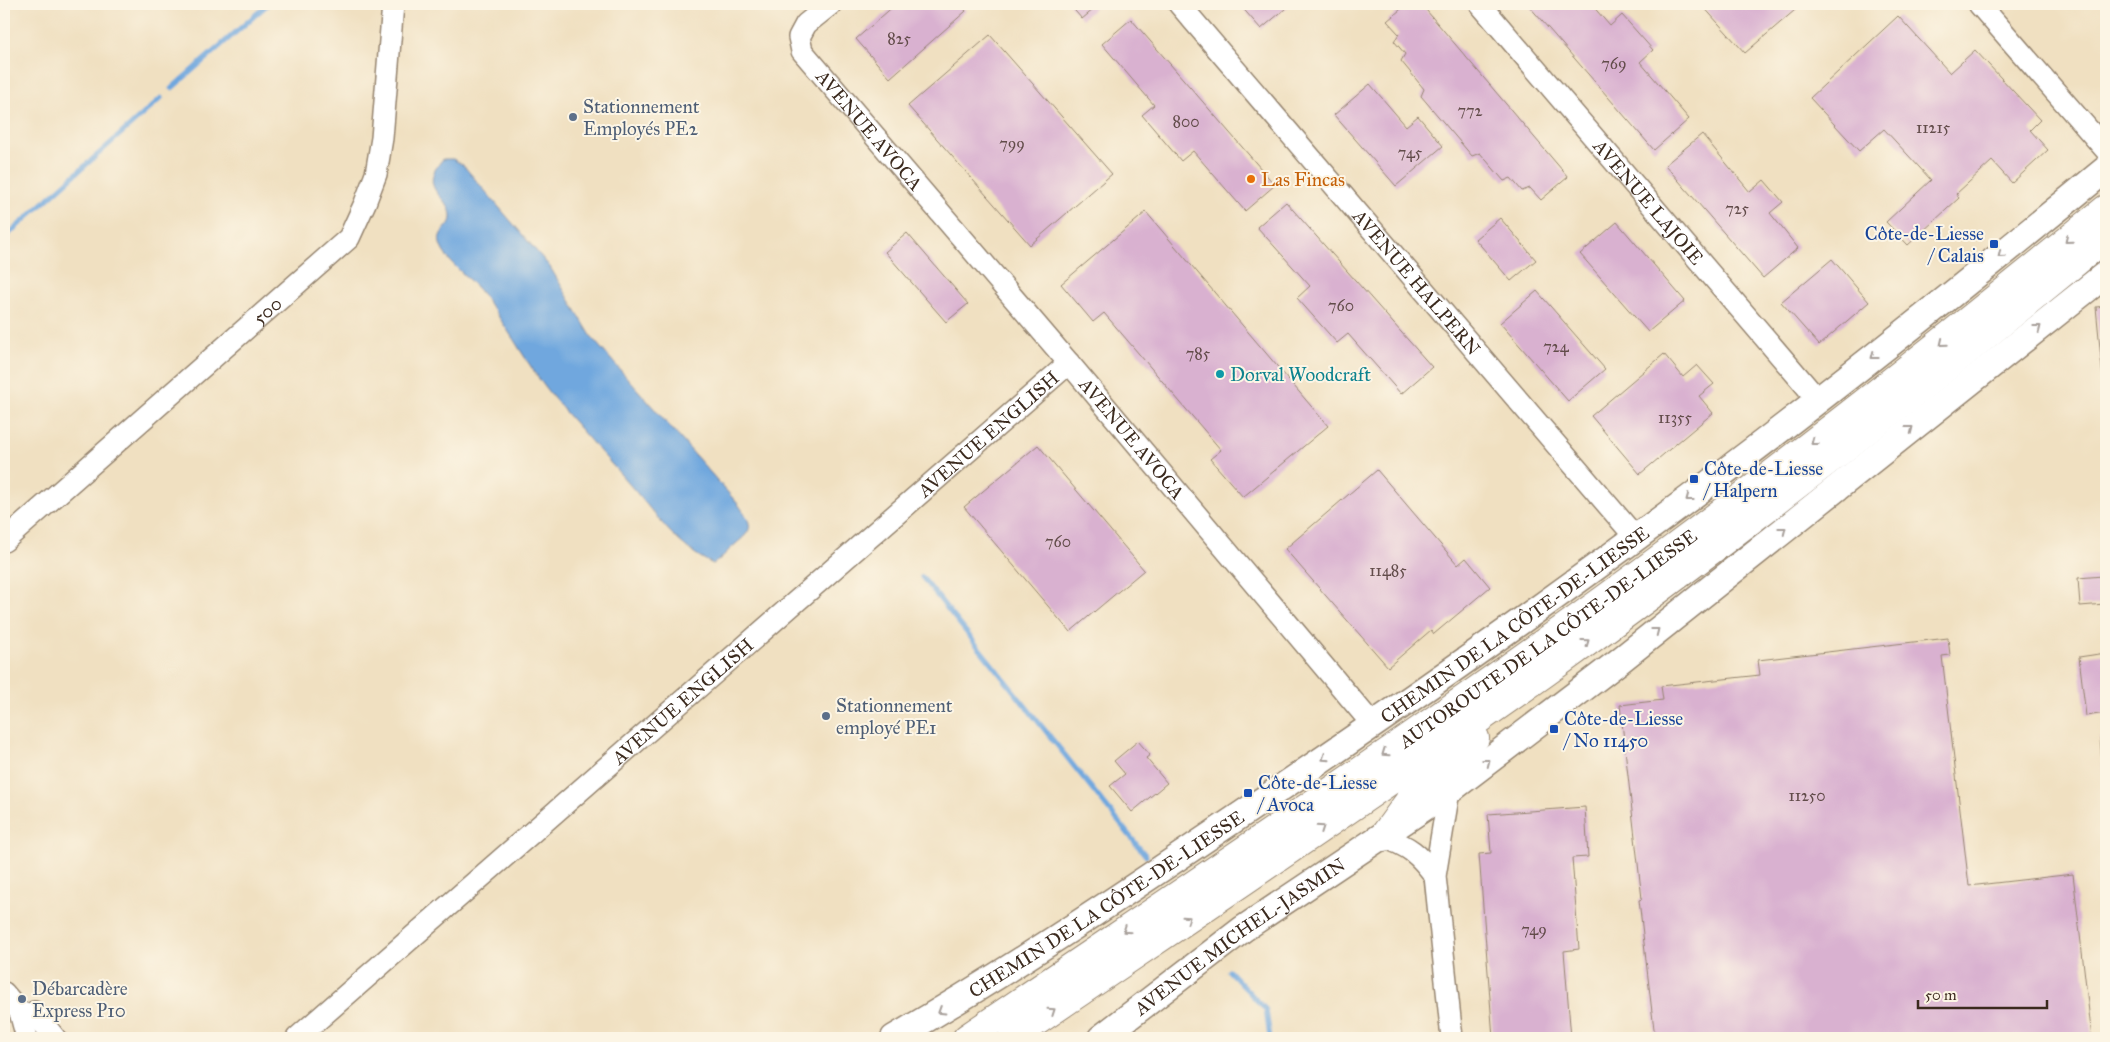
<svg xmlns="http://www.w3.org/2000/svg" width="2110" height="1042" font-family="'IM FELL Great Primer',serif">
  <rect width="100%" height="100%" fill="#fcf5e5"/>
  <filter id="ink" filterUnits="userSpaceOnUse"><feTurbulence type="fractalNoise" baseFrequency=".02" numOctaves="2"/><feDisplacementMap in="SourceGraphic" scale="10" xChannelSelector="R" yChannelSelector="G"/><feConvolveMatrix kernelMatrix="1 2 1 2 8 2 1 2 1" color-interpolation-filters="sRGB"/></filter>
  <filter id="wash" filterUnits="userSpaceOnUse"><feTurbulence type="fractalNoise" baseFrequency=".0096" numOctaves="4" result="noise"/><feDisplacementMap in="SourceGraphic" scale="20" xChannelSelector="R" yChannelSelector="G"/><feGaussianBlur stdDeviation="1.12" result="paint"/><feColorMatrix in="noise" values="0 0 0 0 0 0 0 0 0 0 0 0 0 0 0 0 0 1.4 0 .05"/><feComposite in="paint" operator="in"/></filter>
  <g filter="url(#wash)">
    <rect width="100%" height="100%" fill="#f0e0c1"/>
    <path fill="#70a7de" stroke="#56687e" d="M 443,159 L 453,159 L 463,165 L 550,267 L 593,339 L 738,504 C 756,529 752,530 731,548 C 725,554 720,560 713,564 C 678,547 661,521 636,492 C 607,458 575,425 547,390 C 523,357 504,321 479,290 C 468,277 451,265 443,251 C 432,231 450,230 451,218 C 453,197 414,191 443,159 Z"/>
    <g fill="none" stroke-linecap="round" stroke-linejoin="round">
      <path stroke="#70a7de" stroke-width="5" d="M 172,88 L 268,4
        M 4,238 L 161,98
        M 922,577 L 1146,856
        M 1229,971 L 1266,1010 L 1270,1038"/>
    </g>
    <g id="blocks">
      <path fill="#d9b1d0" d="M 896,4 L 960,4 L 966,11 L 890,78 L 856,39 Z
        M 1069,4 L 1100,4 L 1082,19 Z
        M 1239,4 L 1291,4 L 1261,29 Z
        M 1407,4 L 1421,4 L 1568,177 L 1541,200 L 1530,188 L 1522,191 L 1511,178 L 1504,181 L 1480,153 L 1472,156 L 1421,96 L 1424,89 L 1401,61 L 1405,54 L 1394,41 L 1399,34 L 1387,21 Z
        M 1531,4 L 1591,4 L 1610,26 L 1622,15 L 1653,50 L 1640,62 L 1689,119 L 1654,150 L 1529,6 Z
        M 1701,4 L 1802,4 L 1745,53 Z
        M 1898,16 L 1950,73 L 1975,50 L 2040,120 L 2030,130 L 2048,150 L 2012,183 L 1992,161 L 1956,194 L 1959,198 L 1908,245 L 1886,222 L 1931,180 L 1884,129 L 1859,151 L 1810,98 Z
        M 1131,19 L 1275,185 L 1245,211 L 1193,151 L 1181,161 L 1142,115 L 1154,105 L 1102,44 Z
        M 990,35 L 1112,174 L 1030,245 L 908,106 Z
        M 1370,84 L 1406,126 L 1418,116 L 1443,146 L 1396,186 L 1334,115 Z
        M 1702,134 L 1750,192 L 1764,180 L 1783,202 L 1770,213 L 1798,248 L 1763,278 L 1665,165 Z
        M 1286,202 L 1432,367 L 1401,394 L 1348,334 L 1337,343 L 1297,298 L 1310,286 L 1257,227 Z
        M 1146,212 L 1328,426 L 1243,497 L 1210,459 L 1221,450 L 1104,313 L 1093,322 L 1061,284 Z
        M 1500,218 L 1536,260 L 1511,281 L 1475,239 Z
        M 1617,222 L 1685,301 L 1648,332 L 1580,254 Z
        M 907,233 L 968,304 L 946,322 L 885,252 Z
        M 1832,259 L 1869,302 L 1819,345 L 1781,302 Z
        M 1537,291 L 1605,369 L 1568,401 L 1500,323 Z
        M 2106,306 L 2106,400 L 2105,400 L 2096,307 Z
        M 1664,354 L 1683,377 L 1697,365 L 1714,384 L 1699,396 L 1713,413 L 1640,474 L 1591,416 Z
        M 1038,445 L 1144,570 L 1070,632 L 964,507 Z
        M 1377,470 L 1458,565 L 1466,558 L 1490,587 L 1434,634 L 1431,630 L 1388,667 L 1285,549 Z
        M 2103,576 L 2105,604 L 2080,606 L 2078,578 Z
        M 1948,638 L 1950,655 L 1942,656 L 1969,886 L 2073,874 L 2092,1038 L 1655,1038 L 1639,900 L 1642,899 L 1620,705 L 1663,700 L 1661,686 L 1760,675 L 1758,660 Z
        M 2106,653 L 2106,713 L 2086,716 L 2079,657 Z
        M 2106,737 L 2106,799 L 2105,799 L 2100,738 Z
        M 1138,741 L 1150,755 L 1146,758 L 1167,783 L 1132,812 L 1110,786 L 1125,774 L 1114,761 Z
        M 1585,807 L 1588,857 L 1572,858 L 1579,949 L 1564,951 L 1571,1038 L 1493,1038 L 1479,854 L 1491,853 L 1488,814 Z"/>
    </g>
  </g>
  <g filter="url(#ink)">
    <use href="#blocks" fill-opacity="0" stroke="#968570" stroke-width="1"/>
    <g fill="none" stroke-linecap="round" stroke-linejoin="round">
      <g stroke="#968570" stroke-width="24">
        <g id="minor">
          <path id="s1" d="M 831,4 L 806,24 L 799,37 L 802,51 L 1069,363 L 1373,725"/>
          <path id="s2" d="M 1179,4 L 1636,538"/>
          <path id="s3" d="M 1480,4 L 1818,400"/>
          <path d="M 1979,4 L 2106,150"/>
          <path id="s4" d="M 4,541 L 349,238 L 365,203 L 376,174 L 382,138 L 393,4"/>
          <path d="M 1449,791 L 1435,876 L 1452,1038"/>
          <path d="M 1383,837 C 1409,846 1419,854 1435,876"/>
          <path d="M 4,993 L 20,1012 L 27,1038"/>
          <path d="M 34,1012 L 55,1038"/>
          <path id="s5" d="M 297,1038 L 1069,363"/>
        </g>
      </g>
      <g stroke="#968570" stroke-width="29">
        <g id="major">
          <path id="s6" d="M 894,1038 C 1032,958 1164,867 1297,777 C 1410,700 1523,621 1634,539 C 1796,421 1952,296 2106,169"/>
          <path id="s7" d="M 1101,1038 L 1243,929 L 1449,791 L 1618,662 L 2106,274"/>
        </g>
      </g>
      <g stroke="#968570" stroke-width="30">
        <g id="highway">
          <path d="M 1383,837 L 1417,790 L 1475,738"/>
          <path id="s8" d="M 967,1038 C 1201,879 1438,723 1666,554 C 1816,443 1962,327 2106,209"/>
          <path d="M 1012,1038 C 1190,917 1370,797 1546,672 C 1738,534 1924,388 2106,237"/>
        </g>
      </g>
      <use href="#minor" stroke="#fff" stroke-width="21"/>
      <use href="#major" stroke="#fff" stroke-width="26"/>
      <use href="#highway" stroke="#fff" stroke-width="28"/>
    </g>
    <defs><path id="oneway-chevron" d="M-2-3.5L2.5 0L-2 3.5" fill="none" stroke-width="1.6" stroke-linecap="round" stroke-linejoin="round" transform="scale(1.25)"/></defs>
    <g stroke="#a79f9a">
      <use href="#oneway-chevron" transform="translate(2068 240) rotate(141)"/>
      <use href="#oneway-chevron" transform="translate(2001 255) rotate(141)"/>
      <use href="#oneway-chevron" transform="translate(2038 328) rotate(-38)"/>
      <use href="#oneway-chevron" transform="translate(1943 343) rotate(141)"/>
      <use href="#oneway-chevron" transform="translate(1874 356) rotate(142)"/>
      <use href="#oneway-chevron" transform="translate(1910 429) rotate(-38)"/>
      <use href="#oneway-chevron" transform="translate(1814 442) rotate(143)"/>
      <use href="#oneway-chevron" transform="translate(1689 498) rotate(143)"/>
      <use href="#oneway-chevron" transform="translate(1783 530) rotate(-38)"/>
      <use href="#oneway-chevron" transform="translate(1656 631) rotate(-38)"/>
      <use href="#oneway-chevron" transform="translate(1586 642) rotate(-36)"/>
      <use href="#oneway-chevron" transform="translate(1385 753) rotate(145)"/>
      <use href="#oneway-chevron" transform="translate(1325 758) rotate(146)"/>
      <use href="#oneway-chevron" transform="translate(1487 762) rotate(-38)"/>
      <use href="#oneway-chevron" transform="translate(1321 828) rotate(-34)"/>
      <use href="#oneway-chevron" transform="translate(1187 919) rotate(-34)"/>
      <use href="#oneway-chevron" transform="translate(1126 930) rotate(146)"/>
      <use href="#oneway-chevron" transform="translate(941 1011) rotate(148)"/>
      <use href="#oneway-chevron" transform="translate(1052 1011) rotate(-34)"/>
    </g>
  </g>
  <g fill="#5c6f8a" stroke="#fcf5e5" stroke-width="2">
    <circle cx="573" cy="117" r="5"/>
    <circle cx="826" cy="716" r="5"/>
    <circle cx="22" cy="999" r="5"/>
  </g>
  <circle fill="#e8710a" stroke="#fcf5e5" stroke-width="2" cx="1251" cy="179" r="5"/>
  <g fill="#1a4fb4" stroke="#fcf5e5" stroke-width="2">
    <rect x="1989" y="239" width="10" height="10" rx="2.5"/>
    <rect x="1689" y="474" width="10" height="10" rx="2.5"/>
    <rect x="1549" y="724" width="10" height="10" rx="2.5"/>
    <rect x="1243" y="788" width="10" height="10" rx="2.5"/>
  </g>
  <circle fill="#0f9aa8" stroke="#fcf5e5" stroke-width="2" cx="1220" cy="374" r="5"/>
  <g text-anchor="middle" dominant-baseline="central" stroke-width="4" stroke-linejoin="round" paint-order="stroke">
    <g font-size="16" fill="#624c4a">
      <text x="899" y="38">825</text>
      <text x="1614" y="63">769</text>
      <text x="1470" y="110">772</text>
      <text x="1186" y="121">800</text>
      <text x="1933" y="127">11215</text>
      <text x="1012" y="143">799</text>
      <text x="1410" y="152">745</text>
      <text x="1737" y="208">725</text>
      <text x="1341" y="305">760</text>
      <text x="1556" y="346">724</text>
      <text x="1198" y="353">785</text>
      <text x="1675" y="417">11355</text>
      <text x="1058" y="541">760</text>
      <text x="1388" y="570">11485</text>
      <text x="1807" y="795">11250</text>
      <text x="1534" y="929">749</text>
    </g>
    <g font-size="19" fill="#4e5e75" stroke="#fcf5e5" text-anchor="start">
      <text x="583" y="106">Stationnement<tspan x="583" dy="22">Employés PE2</tspan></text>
      <text x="836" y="705">Stationnement<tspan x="836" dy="22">employé PE1</tspan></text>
      <text x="32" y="988">Débarcadère<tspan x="32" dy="22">Express P10</tspan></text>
    </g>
    <g font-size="19" fill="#3b2a1e" stroke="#fcf5e5">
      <text stroke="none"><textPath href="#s1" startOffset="165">AVENUE AVOCA</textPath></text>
      <text stroke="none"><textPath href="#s3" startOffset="260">AVENUE LAJOIE</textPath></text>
      <text stroke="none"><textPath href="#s2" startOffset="366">AVENUE HALPERN</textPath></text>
      <text stroke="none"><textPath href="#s4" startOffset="350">500</textPath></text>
      <text stroke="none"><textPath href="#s5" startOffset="918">AVENUE ENGLISH</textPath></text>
      <text stroke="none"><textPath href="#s1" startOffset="570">AVENUE AVOCA</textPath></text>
      <text stroke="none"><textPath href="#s6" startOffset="746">CHEMIN DE LA CÔTE-DE-LIESSE</textPath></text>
      <text stroke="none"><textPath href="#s8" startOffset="705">AUTOROUTE DE LA CÔTE-DE-LIESSE</textPath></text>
      <text stroke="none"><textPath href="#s5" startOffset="512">AVENUE ENGLISH</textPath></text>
      <text stroke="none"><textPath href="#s6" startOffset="251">CHEMIN DE LA CÔTE-DE-LIESSE</textPath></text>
      <text stroke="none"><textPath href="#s7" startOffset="172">AVENUE MICHEL-JASMIN</textPath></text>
    </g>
    <g font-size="19" fill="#c56008" stroke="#fcf5e5" text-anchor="start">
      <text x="1261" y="179">Las Fincas</text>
    </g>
    <g font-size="19" fill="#164399" stroke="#fcf5e5" text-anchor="start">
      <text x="1984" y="233" text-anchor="end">Côte-de-Liesse<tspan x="1984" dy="22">/ Calais</tspan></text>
      <text x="1704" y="468">Côte-de-Liesse<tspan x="1704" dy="22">/ Halpern</tspan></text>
      <text x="1564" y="718">Côte-de-Liesse<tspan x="1564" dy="22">/ No 11450</tspan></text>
      <text x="1258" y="782">Côte-de-Liesse<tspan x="1258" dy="22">/ Avoca</tspan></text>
    </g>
    <g font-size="19" fill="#0d838f" stroke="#fcf5e5" text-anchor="start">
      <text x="1230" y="374">Dorval Woodcraft</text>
    </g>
  </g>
  <rect width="2110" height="1042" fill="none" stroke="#fcf5e5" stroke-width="20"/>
  <path d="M1918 1000v8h129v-8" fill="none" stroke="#3b2a1e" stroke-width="2.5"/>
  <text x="1925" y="1000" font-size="15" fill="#3b2a1e" stroke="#fcf5e5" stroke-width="4" paint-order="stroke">50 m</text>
</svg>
